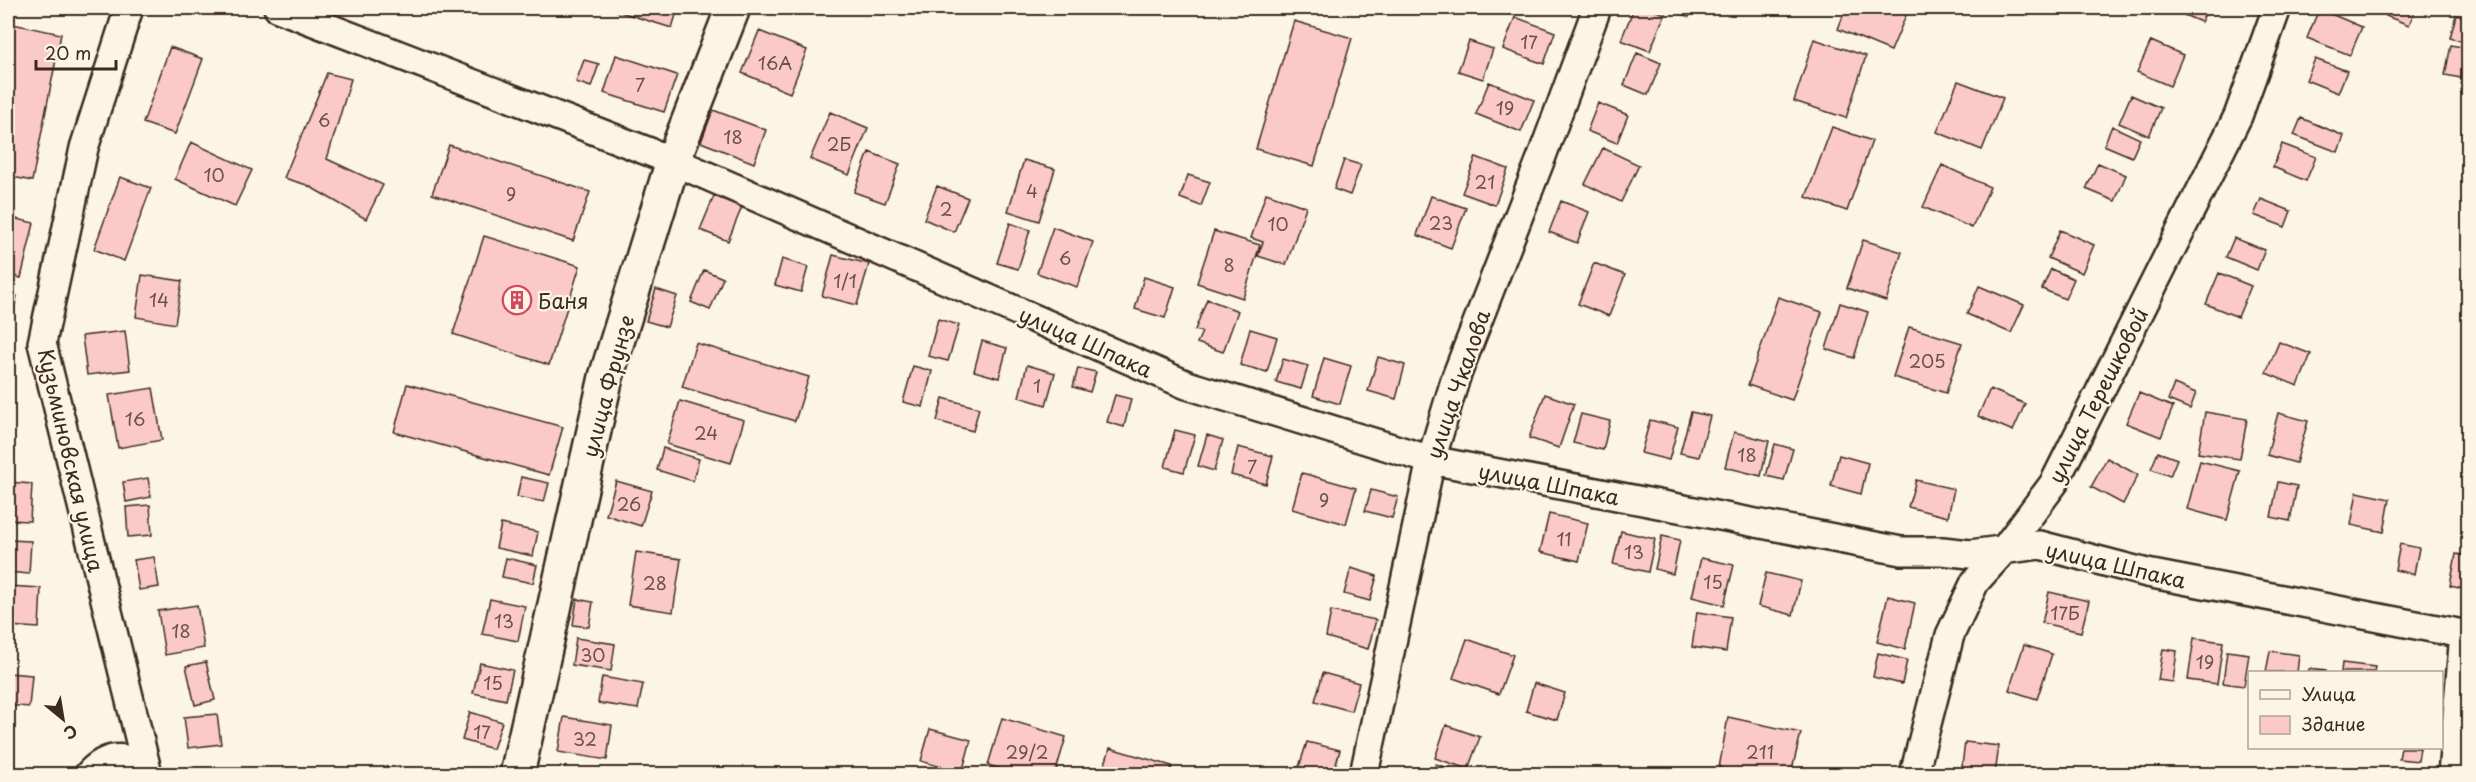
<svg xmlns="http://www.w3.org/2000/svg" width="2476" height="782" font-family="'Playpen Sans',sans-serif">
  <rect width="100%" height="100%" fill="#fcf5e5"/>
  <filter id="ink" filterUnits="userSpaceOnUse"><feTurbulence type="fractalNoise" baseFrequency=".0167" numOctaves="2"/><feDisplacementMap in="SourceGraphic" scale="12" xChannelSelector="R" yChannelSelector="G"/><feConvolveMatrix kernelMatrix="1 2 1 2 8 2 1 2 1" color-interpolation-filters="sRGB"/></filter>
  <g filter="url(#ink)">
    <path fill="#fbcac8" stroke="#3b2a1e" stroke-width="1.5" d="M 607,8 L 678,8 L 672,28 Z
      M 1634,8 L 1648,8 L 1665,14 L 1650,51 L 1621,40 Z
      M 1668,8 L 1693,8 L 1689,17 Z
      M 1846,8 L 1909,8 L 1891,51 L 1838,29 Z
      M 2173,8 L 2208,8 L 2201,22 L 2172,10 Z
      M 2389,8 L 2416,8 L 2409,25 L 2386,16 Z
      M 2319,9 L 2362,27 L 2350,55 L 2307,38 Z
      M 2456,15 L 2468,18 L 2468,43 L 2450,38 Z
      M 1515,17 L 1555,32 L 1544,64 L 1503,49 Z
      M 1294,21 L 1352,38 L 1314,166 L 1256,149 Z
      M 8,23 L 61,34 L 32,181 L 8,176 Z
      M 759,31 L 807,50 L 790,93 L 742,73 Z
      M 1814,39 L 1866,56 L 1846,118 L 1794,101 Z
      M 1469,41 L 1493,49 L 1483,79 L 1458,71 Z
      M 2151,41 L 2183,55 L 2170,86 L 2137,72 Z
      M 2451,45 L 2468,48 L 2466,79 L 2445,75 Z
      M 170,47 L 203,59 L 175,134 L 143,123 Z
      M 1637,53 L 1661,63 L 1648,95 L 1624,85 Z
      M 616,55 L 677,75 L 664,112 L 604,93 Z
      M 2315,59 L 2347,71 L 2338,93 L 2306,80 Z
      M 584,60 L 599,64 L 591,87 L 576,82 Z
      M 327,73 L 351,79 L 327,159 L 383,185 L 366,219 L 307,185 L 284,178 Z
      M 1958,81 L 2003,98 L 1982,150 L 1937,132 Z
      M 1489,82 L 1534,100 L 1521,132 L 1476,114 Z
      M 2131,95 L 2161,108 L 2149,136 L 2119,123 Z
      M 1598,103 L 1628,115 L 1617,143 L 1587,131 Z
      M 713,110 L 766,130 L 754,163 L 701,142 Z
      M 830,112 L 868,128 L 849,175 L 810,159 Z
      M 2301,118 L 2344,136 L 2338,152 L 2294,135 Z
      M 2112,126 L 2140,139 L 2132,157 L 2104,145 Z
      M 1832,127 L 1872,141 L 1847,211 L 1806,197 Z
      M 191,142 L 252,170 L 235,206 L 175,179 Z
      M 2282,144 L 2316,157 L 2306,181 L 2273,167 Z
      M 449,145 L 590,192 L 573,241 L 432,194 Z
      M 1603,148 L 1639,165 L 1621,202 L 1585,184 Z
      M 869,152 L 900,164 L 885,203 L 854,192 Z
      M 1476,157 L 1508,169 L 1495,205 L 1462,193 Z
      M 1024,160 L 1055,169 L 1039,221 L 1008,211 Z
      M 1344,160 L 1361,165 L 1350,195 L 1334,189 Z
      M 2098,163 L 2126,175 L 2115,201 L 2086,189 Z
      M 1942,165 L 1990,187 L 1972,228 L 1923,207 Z
      M 1188,175 L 1210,182 L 1201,206 L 1180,198 Z
      M 120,177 L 151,188 L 124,261 L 94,249 Z
      M 937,186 L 968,198 L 954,232 L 924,219 Z
      M 1266,193 L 1306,207 L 1286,265 L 1258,256 L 1263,242 L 1251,238 Z
      M 714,196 L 742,207 L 728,241 L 700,230 Z
      M 1431,196 L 1466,208 L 1451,248 L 1417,235 Z
      M 2261,199 L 2291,211 L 2285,227 L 2254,215 Z
      M 1561,201 L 1589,212 L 1577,243 L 1549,232 Z
      M 8,217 L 34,223 L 21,278 L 8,275 Z
      M 1010,223 L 1030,230 L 1018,269 L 997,263 Z
      M 1053,227 L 1093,242 L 1077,287 L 1037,273 Z
      M 2060,230 L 2094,245 L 2082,273 L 2048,258 Z
      M 1214,231 L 1260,245 L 1243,298 L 1197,283 Z
      M 484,236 L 580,266 L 549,365 L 453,334 Z
      M 2234,238 L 2265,250 L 2257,270 L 2226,257 Z
      M 1863,240 L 1902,252 L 1886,301 L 1847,288 Z
      M 833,255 L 869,264 L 857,305 L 822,296 Z
      M 782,259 L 808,267 L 801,292 L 775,285 Z
      M 1594,263 L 1625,275 L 1609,316 L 1578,304 Z
      M 2051,269 L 2074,279 L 2065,299 L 2042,289 Z
      M 704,270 L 723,278 L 710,310 L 691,302 Z
      M 2219,273 L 2251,286 L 2238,317 L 2206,304 Z
      M 142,275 L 182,281 L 175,324 L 136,317 Z
      M 1144,277 L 1175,287 L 1165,318 L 1135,309 Z
      M 1979,286 L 2024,305 L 2011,333 L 1967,314 Z
      M 656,289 L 677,296 L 667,327 L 646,321 Z
      M 8,294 L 17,296 L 9,329 L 8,329 Z
      M 1778,297 L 1822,312 L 1792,400 L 1748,385 Z
      M 1207,299 L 1238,311 L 1223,352 L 1197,343 L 1202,332 L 1195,330 Z
      M 1840,303 L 1868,312 L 1854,358 L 1826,349 Z
      M 938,319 L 959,325 L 948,361 L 928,356 Z
      M 1909,327 L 1962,343 L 1946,393 L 1893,377 Z
      M 1250,329 L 1277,337 L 1267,372 L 1240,365 Z
      M 125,331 L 130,370 L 87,375 L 82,336 Z
      M 982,341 L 1007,348 L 999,378 L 974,371 Z
      M 2279,342 L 2311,354 L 2298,386 L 2266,373 Z
      M 696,343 L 809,377 L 795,421 L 682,387 Z
      M 1378,357 L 1405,365 L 1396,399 L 1368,391 Z
      M 1324,358 L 1351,366 L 1340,404 L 1313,396 Z
      M 1283,359 L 1308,366 L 1301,389 L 1276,382 Z
      M 1027,365 L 1055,373 L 1046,405 L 1019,397 Z
      M 913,366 L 932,371 L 923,407 L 903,402 Z
      M 1078,368 L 1096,372 L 1090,392 L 1073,387 Z
      M 407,384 L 563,427 L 549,475 L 394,432 Z
      M 2174,384 L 2196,393 L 2190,409 L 2168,400 Z
      M 153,388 L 162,440 L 118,448 L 109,395 Z
      M 1990,389 L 2025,404 L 2013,431 L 1978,416 Z
      M 2139,393 L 2173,407 L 2161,437 L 2126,423 Z
      M 1545,394 L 1574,404 L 1559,448 L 1529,438 Z
      M 1115,395 L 1131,399 L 1124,427 L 1107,422 Z
      M 943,398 L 979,408 L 973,431 L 937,421 Z
      M 680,401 L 744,420 L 731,463 L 667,444 Z
      M 1691,412 L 1710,416 L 1699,457 L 1680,453 Z
      M 2205,412 L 2247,419 L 2240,459 L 2198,453 Z
      M 2278,413 L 2308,421 L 2296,463 L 2267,455 Z
      M 1581,414 L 1610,421 L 1603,450 L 1573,443 Z
      M 1650,420 L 1678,427 L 1669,460 L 1641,453 Z
      M 1175,430 L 1195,435 L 1184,472 L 1165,467 Z
      M 1734,432 L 1769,441 L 1761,476 L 1725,467 Z
      M 1207,435 L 1223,440 L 1214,471 L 1198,466 Z
      M 1775,444 L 1793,449 L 1784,480 L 1766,476 Z
      M 1238,447 L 1273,456 L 1266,484 L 1231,475 Z
      M 663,448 L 699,459 L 693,481 L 657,470 Z
      M 2158,452 L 2177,459 L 2170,476 L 2151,469 Z
      M 1839,455 L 1868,463 L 1861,494 L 1831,486 Z
      M 2107,458 L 2138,475 L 2123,504 L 2091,487 Z
      M 2200,461 L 2240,471 L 2227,520 L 2187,509 Z
      M 1302,473 L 1356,488 L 1346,524 L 1292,509 Z
      M 521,477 L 549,483 L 544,502 L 517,497 Z
      M 148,478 L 151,497 L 126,502 L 123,482 Z
      M 1916,480 L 1954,489 L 1948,517 L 1908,507 Z
      M 616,481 L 652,491 L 641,526 L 606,515 Z
      M 8,482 L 32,484 L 30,521 L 8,520 Z
      M 2278,482 L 2297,486 L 2290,521 L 2271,517 Z
      M 1371,490 L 1398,497 L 1392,518 L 1365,511 Z
      M 2357,492 L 2390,499 L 2384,532 L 2351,525 Z
      M 150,505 L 152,535 L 128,537 L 126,507 Z
      M 1549,514 L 1588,523 L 1579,561 L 1540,552 Z
      M 501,524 L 538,532 L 533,556 L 496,548 Z
      M 1621,531 L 1655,539 L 1648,572 L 1613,564 Z
      M 1662,536 L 1680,540 L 1673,574 L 1655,569 Z
      M 8,540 L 31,541 L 29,574 L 8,572 Z
      M 2400,544 L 2419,548 L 2414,574 L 2395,570 Z
      M 636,552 L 681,559 L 673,612 L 628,605 Z
      M 2456,554 L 2468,556 L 2468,590 L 2450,586 Z
      M 154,557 L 159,587 L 139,590 L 134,560 Z
      M 506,558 L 537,565 L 533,583 L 502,577 Z
      M 1701,558 L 1734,565 L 1724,605 L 1692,597 Z
      M 1351,568 L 1377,576 L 1370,601 L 1344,594 Z
      M 1766,573 L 1801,581 L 1793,615 L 1758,606 Z
      M 8,586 L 41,588 L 39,628 L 8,626 Z
      M 2049,592 L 2089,601 L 2081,632 L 2042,623 Z
      M 1888,596 L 1915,603 L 1905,649 L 1877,642 Z
      M 490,599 L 525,606 L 518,641 L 482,634 Z
      M 577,599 L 593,602 L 589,627 L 573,625 Z
      M 197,605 L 204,648 L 165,655 L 158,611 Z
      M 1331,611 L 1376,620 L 1368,649 L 1326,637 Z
      M 1697,612 L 1731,617 L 1726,652 L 1692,647 Z
      M 576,638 L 615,644 L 611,671 L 572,665 Z
      M 2194,638 L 2223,642 L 2217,684 L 2188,680 Z
      M 1467,639 L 1513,655 L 1499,694 L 1453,678 Z
      M 2024,645 L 2052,654 L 2037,699 L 2009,690 Z
      M 2163,649 L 2177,651 L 2173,682 L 2158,680 Z
      M 2227,651 L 2249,654 L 2244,686 L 2223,683 Z
      M 2270,651 L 2299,655 L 2297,672 L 2266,672 Z
      M 1878,653 L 1907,660 L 1902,684 L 1873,677 Z
      M 206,662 L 215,700 L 195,705 L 186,666 Z
      M 480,663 L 513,670 L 506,700 L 473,693 Z
      M 2342,663 L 2375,667 L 2374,672 L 2341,672 Z
      M 2309,669 L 2326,671 L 2326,672 L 2308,672 Z
      M 8,673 L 32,675 L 29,707 L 8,705 Z
      M 1323,673 L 1359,683 L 1351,711 L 1315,701 Z
      M 602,677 L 643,684 L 638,709 L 598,703 Z
      M 1534,683 L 1565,693 L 1557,720 L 1526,711 Z
      M 470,712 L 502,722 L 493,749 L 462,740 Z
      M 217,714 L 221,744 L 188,748 L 184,717 Z
      M 564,717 L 612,725 L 607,760 L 558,752 Z
      M 1728,717 L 1801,733 L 1791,774 L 1744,774 L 1719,768 Z
      M 1002,718 L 1066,737 L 1055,774 L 1019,774 L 988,765 Z
      M 1446,725 L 1480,737 L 1468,769 L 1435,758 Z
      M 930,729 L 971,740 L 962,773 L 921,761 Z
      M 1307,742 L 1340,750 L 1333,774 L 1314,774 L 1298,770 Z
      M 1965,742 L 1999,746 L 1995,774 L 1961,774 Z
      M 1110,748 L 1172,766 L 1170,774 L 1102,774 Z
      M 2401,748 L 2420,748 L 2418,761 L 2399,759 Z
      M 1436,764 L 1466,774 L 1432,774 Z"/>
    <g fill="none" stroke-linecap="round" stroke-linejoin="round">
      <g stroke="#3b2a1e" stroke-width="32">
        <path id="street" d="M 129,8 L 84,148 L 42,343 L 148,774
          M 278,8 L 673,161 L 1187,385 L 1431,460 L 1901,551 L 1942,551 L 1970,554 L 2040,545 L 2147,573 L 2468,635
          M 89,774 C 108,754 121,757 145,763
          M 1364,774 L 1431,460 L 1456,377 L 1542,156 L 1597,8
          M 1914,774 L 1950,635 L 1975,582 L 2003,551 L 2054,483 L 2238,116 L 2277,8
          M 2452,774 L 2464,634"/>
      </g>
      <g stroke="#3b2a1e" stroke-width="38">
        <path id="secondary" d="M 517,774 L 606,377 L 673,161 L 733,8"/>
      </g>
      <use href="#street" stroke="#fcf5e5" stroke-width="27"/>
      <use href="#secondary" stroke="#fcf5e5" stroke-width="33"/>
    </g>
  </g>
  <defs>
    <g id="building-ring" transform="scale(1.5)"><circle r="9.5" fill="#fcf5e5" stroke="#d1495b" stroke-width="1.5"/><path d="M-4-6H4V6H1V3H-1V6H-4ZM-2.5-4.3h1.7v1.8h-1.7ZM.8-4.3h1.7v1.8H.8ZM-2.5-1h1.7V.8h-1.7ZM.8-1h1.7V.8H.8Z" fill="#d1495b"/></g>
  </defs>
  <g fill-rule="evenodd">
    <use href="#building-ring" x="517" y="300"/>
  </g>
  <g text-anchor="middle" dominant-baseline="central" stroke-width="4.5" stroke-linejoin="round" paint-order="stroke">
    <g font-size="18" fill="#6b5248">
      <text x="1529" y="41">17</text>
      <text x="775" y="62">16А</text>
      <text x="640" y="84">7</text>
      <text x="1505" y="107">19</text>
      <text x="324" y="119">6</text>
      <text x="733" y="136">18</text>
      <text x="839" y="143">2Б</text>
      <text x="214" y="174">10</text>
      <text x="1485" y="181">21</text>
      <text x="1032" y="190">4</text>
      <text x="511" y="193">9</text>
      <text x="946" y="208">2</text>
      <text x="1441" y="222">23</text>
      <text x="1278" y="223">10</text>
      <text x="1065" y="257">6</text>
      <text x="1229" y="264">8</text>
      <text x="845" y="280">1/1</text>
      <text x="159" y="299">14</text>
      <text x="1927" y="360">205</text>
      <text x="1037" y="385">1</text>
      <text x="135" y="418">16</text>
      <text x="706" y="432">24</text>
      <text x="1747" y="454">18</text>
      <text x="1252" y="466">7</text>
      <text x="1324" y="499">9</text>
      <text x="629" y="503">26</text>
      <text x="1564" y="538">11</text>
      <text x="1634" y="551">13</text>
      <text x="1713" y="581">15</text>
      <text x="655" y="582">28</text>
      <text x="2065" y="612">17Б</text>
      <text x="504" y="620">13</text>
      <text x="181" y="630">18</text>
      <text x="593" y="654">30</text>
      <text x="2205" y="661">19</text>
      <text x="493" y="682">15</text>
      <text x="482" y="731">17</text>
      <text x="585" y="738">32</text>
      <text x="1027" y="751">29/2</text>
      <text x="1760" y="751">211</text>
    </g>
    <g font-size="21" fill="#3b2a1e" stroke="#fcf5e5" text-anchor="start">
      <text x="538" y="300">Баня</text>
    </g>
    <g font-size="21" fill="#3b2a1e" stroke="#fcf5e5">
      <text transform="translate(1086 341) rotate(24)">улица Шпака</text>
      <text transform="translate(1457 384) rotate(-71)">улица Чкалова</text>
      <text transform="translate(607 386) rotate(-75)">улица Фрунзе</text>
      <text transform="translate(2097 395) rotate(-63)">улица Терешковой</text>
      <text transform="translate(72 460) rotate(77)">Кузьминовская улица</text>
      <text transform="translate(1549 483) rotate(11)">улица Шпака</text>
      <text transform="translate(2116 564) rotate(13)">улица Шпака</text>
    </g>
  </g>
  <rect width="2476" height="782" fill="none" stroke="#fcf5e5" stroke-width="30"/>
  <rect x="15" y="15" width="2446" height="752" fill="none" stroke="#3b2a1e" stroke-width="2" filter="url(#ink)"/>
  <rect x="2248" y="671" width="195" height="78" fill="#fcf5e5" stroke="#afa495" stroke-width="1.5"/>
  <rect x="2260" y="690" width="30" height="9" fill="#fcf5e5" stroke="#afa495" stroke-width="1.5"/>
  <text x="2302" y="701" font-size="18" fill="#3b2a1e">Улица</text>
  <rect x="2260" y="716" width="30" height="18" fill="#fbcac8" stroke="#afa495" stroke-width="1.5"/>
  <text x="2302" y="731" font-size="18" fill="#3b2a1e">Здание</text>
  <g transform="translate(63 719) rotate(150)" stroke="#fcf5e5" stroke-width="4.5" paint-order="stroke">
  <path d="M0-4.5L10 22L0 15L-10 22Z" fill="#3b2a1e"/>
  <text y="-9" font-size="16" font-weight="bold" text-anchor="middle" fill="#3b2a1e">С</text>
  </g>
  <path d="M36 60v9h80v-9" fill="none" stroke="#3b2a1e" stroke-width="3"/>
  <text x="45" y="60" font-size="18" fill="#3b2a1e" stroke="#fcf5e5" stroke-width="4.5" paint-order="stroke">20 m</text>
</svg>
